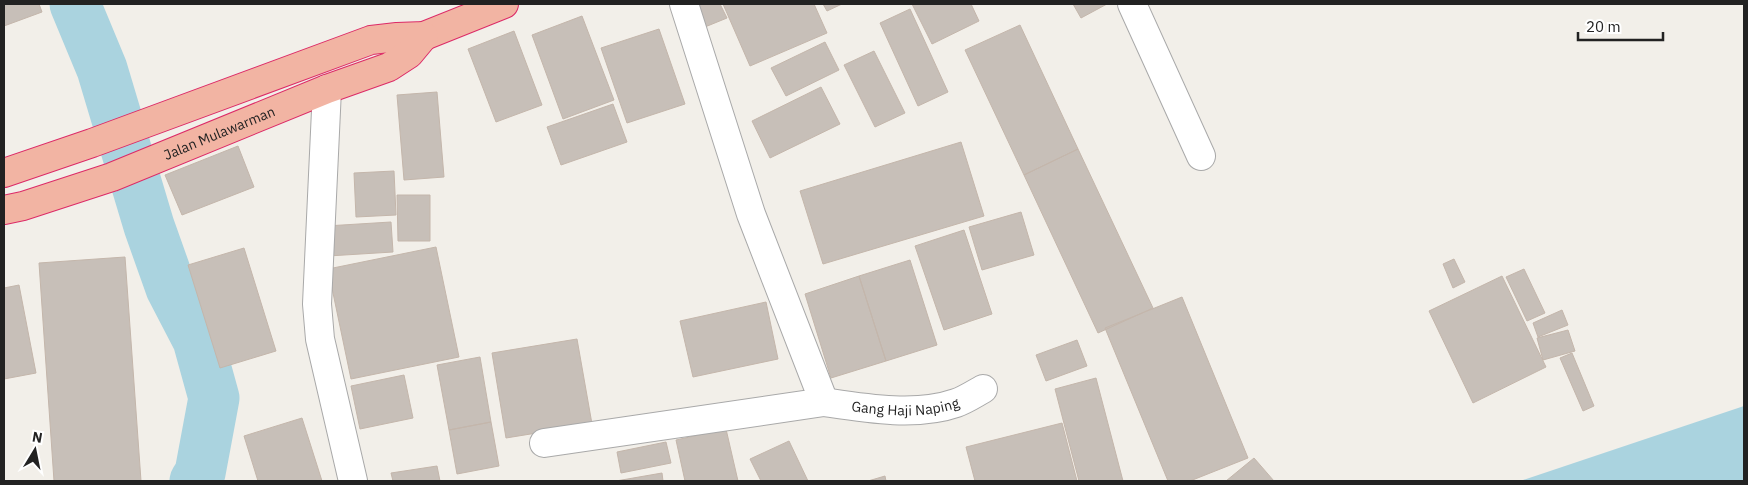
<svg xmlns="http://www.w3.org/2000/svg" width="1748" height="485" font-family="'IBM Plex Sans',sans-serif">
  <rect width="100%" height="100%" fill="#f2efe9"/>
  <path fill="#aad3df" d="M 1744,406 L 1744,481 L 1520,481 Z"/>
  <g fill="none" stroke-linecap="round" stroke-linejoin="round">
    <path stroke="#aad3df" stroke-width="51" d="M 75,4 L 102,69 L 149,226 L 171,288 L 198,340 L 214,398 L 200,473 L 195,481"/>
  </g>
  <path fill="#c7bfb8" stroke="#c4b6ab" d="M 4,4 L 39,4 L 42,12 L 4,26 Z
    M 689,4 L 720,4 L 727,18 L 700,29 Z
    M 723,4 L 814,4 L 827,33 L 750,66 Z
    M 823,4 L 842,4 L 827,11 Z
    M 912,4 L 971,4 L 979,21 L 932,44 Z
    M 1073,4 L 1107,4 L 1081,18 Z
    M 910,9 L 948,92 L 918,106 L 880,23 Z
    M 582,16 L 614,100 L 563,119 L 532,35 Z
    M 1020,25 L 1078,149 L 1024,175 L 965,50 Z
    M 659,29 L 685,104 L 627,123 L 601,48 Z
    M 514,31 L 542,105 L 496,122 L 468,49 Z
    M 825,42 L 839,70 L 786,96 L 771,68 Z
    M 874,51 L 905,113 L 875,127 L 844,65 Z
    M 821,87 L 840,124 L 770,158 L 752,121 Z
    M 437,92 L 444,177 L 404,180 L 397,95 Z
    M 613,104 L 627,142 L 561,165 L 547,127 Z
    M 961,142 L 984,216 L 823,264 L 800,191 Z
    M 238,146 L 254,187 L 182,215 L 165,175 Z
    M 1078,149 L 1153,308 L 1098,333 L 1024,175 Z
    M 394,171 L 396,215 L 356,217 L 354,173 Z
    M 397,195 L 430,195 L 430,241 L 398,241 Z
    M 1021,212 L 1034,255 L 982,270 L 969,227 Z
    M 391,222 L 393,252 L 328,256 L 326,226 Z
    M 964,230 L 992,314 L 944,330 L 915,246 Z
    M 436,247 L 459,357 L 351,379 L 328,269 Z
    M 244,248 L 276,351 L 220,368 L 188,265 Z
    M 125,257 L 141,481 L 54,481 L 39,263 Z
    M 1454,259 L 1465,282 L 1453,288 L 1443,264 Z
    M 910,260 L 937,345 L 886,361 L 859,276 Z
    M 1524,269 L 1545,313 L 1527,321 L 1506,277 Z
    M 859,276 L 886,361 L 831,378 L 805,294 Z
    M 1502,276 L 1546,367 L 1473,403 L 1429,311 Z
    M 19,285 L 36,373 L 4,379 L 4,288 Z
    M 1182,297 L 1248,458 L 1190,481 L 1168,481 L 1105,328 Z
    M 766,302 L 778,359 L 693,377 L 680,321 Z
    M 1562,310 L 1568,325 L 1538,337 L 1533,323 Z
    M 1568,330 L 1575,351 L 1543,360 L 1537,338 Z
    M 577,339 L 592,424 L 506,438 L 492,353 Z
    M 1077,340 L 1087,366 L 1046,381 L 1036,355 Z
    M 1572,353 L 1594,406 L 1583,411 L 1560,358 Z
    M 480,357 L 491,422 L 449,430 L 437,365 Z
    M 404,375 L 413,418 L 360,429 L 351,386 Z
    M 1096,378 L 1123,481 L 1079,481 L 1055,389 Z
    M 302,418 L 322,481 L 258,481 L 244,436 Z
    M 491,422 L 499,466 L 457,474 L 449,430 Z
    M 1062,423 L 1077,481 L 975,481 L 966,447 Z
    M 726,429 L 738,481 L 685,481 L 676,440 Z
    M 789,441 L 808,481 L 761,481 L 750,459 Z
    M 666,442 L 671,463 L 621,473 L 617,452 Z
    M 1254,458 L 1274,481 L 1226,481 Z
    M 437,466 L 440,481 L 393,481 L 391,473 Z
    M 662,473 L 663,481 L 616,481 Z
    M 885,476 L 886,481 L 868,481 Z"/>
  <g fill="none" stroke-linecap="round" stroke-linejoin="round">
    <g stroke="#a9a9a9" stroke-width="30">
      <g id="minor">
        <path d="M 1132,4 L 1201,156"/>
        <path d="M 327,89 L 317,304 L 320,339 L 353,481"/>
        <path id="s1" d="M 824,402 C 864,408 916,417 956,403 C 965,400 974,394 983,389"/>
        <path d="M 544,443 L 824,402 L 751,214 L 684,4"/>
      </g>
    </g>
    <g stroke="#dc2a67" stroke-width="30">
      <g id="trunk">
        <path d="M 4,173 L 92,143 L 371,40 L 397,37 L 424,36 L 504,4"/>
        <path id="s2" d="M 4,210 L 23,206 L 112,177 L 327,89 L 389,67 L 409,54 L 424,36"/>
      </g>
    </g>
    <use href="#minor" stroke="#fff" stroke-width="28"/>
    <use href="#trunk" stroke="#f2b4a3" stroke-width="28"/>
  </g>
  <g text-anchor="middle" dominant-baseline="central" stroke-width="4" stroke-linejoin="round" paint-order="stroke">
    <g font-size="14" fill="#222" stroke="#fff">
      <text stroke="none"><textPath href="#s2" startOffset="229">Jalan Mulawarman</textPath></text>
      <text stroke="none"><textPath href="#s1" startOffset="82">Gang Haji Naping</textPath></text>
    </g>
  </g>
  <rect width="1748" height="485" fill="none" stroke="#222222" stroke-width="10"/>
  <g transform="translate(35 450) rotate(10)" stroke="#ffffff" stroke-width="4" paint-order="stroke">
  <path d="M0-4L9 19L0 12L-9 19Z" fill="#222222"/>
  <text y="-8" font-size="14" font-weight="bold" text-anchor="middle" fill="#222222">N</text>
  </g>
  <path d="M1578 32v8h85v-8" fill="none" stroke="#222222" stroke-width="2.5"/>
  <text x="1586" y="32" font-size="15" fill="#222222" stroke="#ffffff" stroke-width="4" paint-order="stroke">20 m</text>
</svg>
